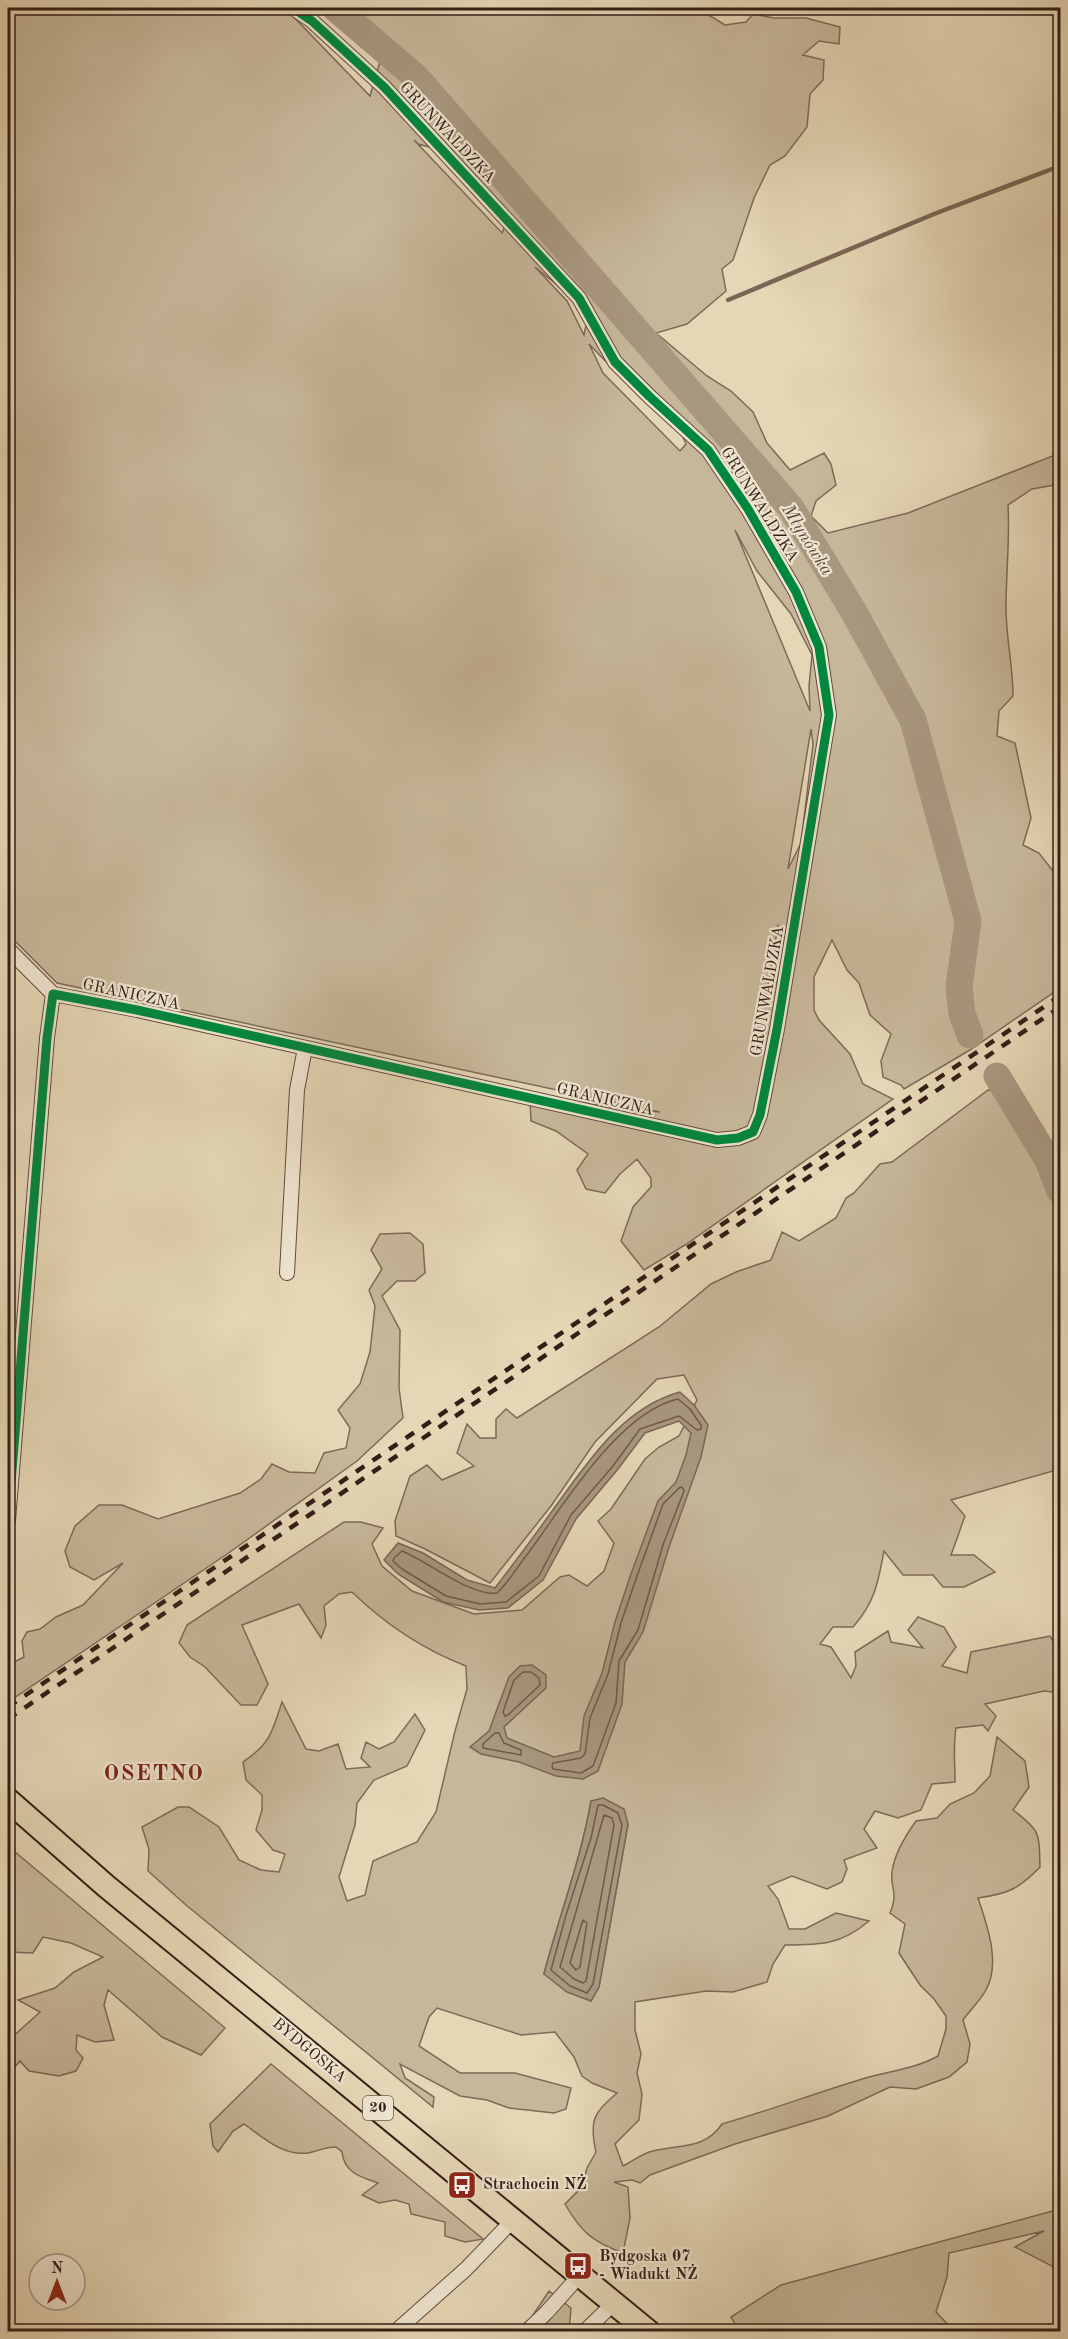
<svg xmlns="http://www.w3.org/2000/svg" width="1068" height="2339" font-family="'Old Standard TT',serif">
  <rect width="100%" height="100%" fill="#e5d6b5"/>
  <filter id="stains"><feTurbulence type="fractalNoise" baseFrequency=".00333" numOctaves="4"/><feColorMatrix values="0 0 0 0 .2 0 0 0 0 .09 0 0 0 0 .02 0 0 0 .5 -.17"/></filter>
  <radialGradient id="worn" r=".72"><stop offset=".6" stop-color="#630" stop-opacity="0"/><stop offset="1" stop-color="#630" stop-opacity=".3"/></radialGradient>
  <path fill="#c7b79a" stroke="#7d6a58" stroke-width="1.5" fill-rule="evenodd" d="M 8,8 L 285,8 L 370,96 L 381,58 L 323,8 L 697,8 L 725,25 L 746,22 L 753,14 L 774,18 L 806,18 L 840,27 L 839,44 L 819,41 L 803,55 L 824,60 L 823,80 L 810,94 L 807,127 L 785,156 L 770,165 L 754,198 L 733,260 L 722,269 L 726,291 L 687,324 L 656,333 L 707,376 L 731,391 L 753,412 L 767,443 L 790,470 L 824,453 L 831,464 L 836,485 L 816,501 L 811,516 L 828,533 L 908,513 L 1060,453 L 1060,484 L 1032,489 L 1008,505 C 1010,540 1006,573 1006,608 C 1006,637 1013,666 1013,696 L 999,711 L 997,736 L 1015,743 L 1031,818 L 1023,845 L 1039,853 L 1060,880 L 1060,988 L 970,1050 L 904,1089 L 901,1085 L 883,1077 L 881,1061 L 891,1034 L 870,1015 L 859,983 L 847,970 L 832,940 L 814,977 L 814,1010 L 819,1020 L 850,1054 L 863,1084 L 893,1099 L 685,1245 L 644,1270 L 621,1241 L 633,1207 L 651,1187 L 651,1178 L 637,1159 L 620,1174 L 605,1193 L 586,1189 L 577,1170 L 588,1154 L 556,1131 L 531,1121 L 530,1100 L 539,1097 L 660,1112 L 57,983 L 8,934 ZM 414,140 L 418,144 L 441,150 L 509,216 L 502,233 ZM 535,267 L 589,311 L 584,335 L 567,301 ZM 589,344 L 618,374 L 640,377 L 669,406 L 686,444 L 680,451 L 603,373 ZM 735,530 L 757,571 L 791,614 L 812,655 L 809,686 L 810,711 ZM 811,729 L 813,744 L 801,843 L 788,869 ZM 778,926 L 786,947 L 777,982 L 767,992 Z
    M 988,1090 L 1016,1091 L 1043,1127 L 1060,1168 L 1060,1469 L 951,1500 L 965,1516 L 951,1555 L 974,1555 L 995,1572 L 964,1587 L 943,1587 L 933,1575 L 903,1575 L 884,1551 C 878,1583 875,1602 853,1627 L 833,1627 L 820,1644 L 831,1647 L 851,1678 L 856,1666 L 855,1652 L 888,1631 L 891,1642 L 923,1648 L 908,1630 L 918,1617 L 944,1627 L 956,1647 L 942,1666 L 967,1673 L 971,1652 L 1050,1636 L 1060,1653 L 1060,1693 L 1044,1691 L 985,1704 L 996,1716 L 988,1731 L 983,1725 L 956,1728 C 953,1746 955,1763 955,1782 L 932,1784 L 921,1810 L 898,1818 L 875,1811 L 864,1829 L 877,1848 L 844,1860 L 847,1869 L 842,1882 L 827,1889 L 792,1876 L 768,1886 L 778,1899 L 789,1929 L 805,1929 L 836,1913 L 869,1921 C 841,1945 820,1945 785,1945 L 773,1964 L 767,1982 L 733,1992 L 706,1991 L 635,2002 L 635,2030 L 641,2054 L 637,2073 L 642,2094 L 639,2120 L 615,2144 L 623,2166 C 632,2162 642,2153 653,2151 C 679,2144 705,2150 722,2124 C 768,2111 813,2094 859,2080 C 886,2071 913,2070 938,2056 L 946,2029 L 946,2016 L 934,1999 L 920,1985 L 899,1953 L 905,1924 L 890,1913 C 899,1891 890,1890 892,1872 C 894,1855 906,1835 916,1821 L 937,1818 L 950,1804 L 974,1793 L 990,1776 L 997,1737 L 1025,1761 L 1029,1787 L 1013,1810 C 1041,1831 1039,1833 1040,1867 C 1019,1889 1007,1894 978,1898 C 987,1925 1001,1963 986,1990 C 980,2001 970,2010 963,2020 L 970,2044 L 967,2062 L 949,2077 L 916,2089 L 890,2087 L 828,2116 L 735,2144 L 650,2175 L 640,2183 L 632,2180 L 614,2182 L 628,2187 L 630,2218 L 623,2253 C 593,2242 581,2232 565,2204 L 581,2188 L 587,2168 L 596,2152 C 589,2120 593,2114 617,2093 L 592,2083 L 582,2076 L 574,2057 L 555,2032 L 521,2035 L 437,2008 L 429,2017 L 419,2046 L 460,2073 L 515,2073 L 571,2088 L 566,2109 L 554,2113 L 509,2108 L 487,2100 L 460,2096 L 400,2064 L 405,2078 L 434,2097 L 433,2107 L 186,1905 L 148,1871 L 149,1849 L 142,1827 L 178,1807 L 189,1807 L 219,1827 L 239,1860 L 261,1870 L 279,1872 L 285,1854 L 273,1850 L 256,1830 L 262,1810 L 262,1795 L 246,1780 L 243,1762 C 271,1743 272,1732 282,1702 L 306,1749 L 319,1751 L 338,1744 L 346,1769 L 370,1767 L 361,1758 L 366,1742 L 379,1749 L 394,1742 L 415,1714 L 425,1730 L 407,1766 L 374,1780 L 357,1803 L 355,1825 L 339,1877 L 347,1901 L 365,1895 L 373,1861 L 417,1842 L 436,1812 L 455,1731 L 467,1689 L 466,1666 C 422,1649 385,1624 352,1592 L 339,1594 L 324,1606 L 326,1625 L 321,1638 L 299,1604 L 242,1625 L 268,1684 L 257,1705 L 241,1705 L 205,1667 L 190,1657 L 179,1643 L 187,1625 L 344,1522 L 361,1522 L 383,1528 L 372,1544 L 382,1566 L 412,1591 L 474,1614 L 522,1610 L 560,1577 L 569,1575 L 587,1586 L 604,1571 L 614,1543 L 598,1521 L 611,1509 L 645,1459 L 659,1447 L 679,1436 L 697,1400 L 684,1375 L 657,1379 L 595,1442 L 551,1506 L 490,1583 L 425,1549 L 396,1536 L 395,1521 L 410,1476 L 427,1465 L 442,1480 L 474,1466 L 457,1453 L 467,1424 L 480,1438 L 496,1438 L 496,1419 L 506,1409 L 517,1418 L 659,1327 L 711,1284 L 736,1272 L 771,1260 L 782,1232 L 799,1241 L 836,1218 L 846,1198 L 854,1193 L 880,1164 L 892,1162 ZM 591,1801 L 628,1824 L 599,1987 L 591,2001 L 544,1974 C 559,1916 581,1860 591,1801 Z
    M 410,1233 L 423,1244 L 425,1273 L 415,1281 L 397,1281 L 382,1296 L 400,1330 L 399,1388 L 403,1418 L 357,1461 L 230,1552 L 8,1702 L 8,1665 L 24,1657 L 22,1641 L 27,1632 L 40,1629 L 56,1617 L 83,1605 L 123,1563 L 94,1580 L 70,1567 L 65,1551 L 75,1526 L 99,1505 L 122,1505 L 158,1519 L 240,1493 L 261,1479 L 272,1464 L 289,1472 L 315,1473 L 324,1453 L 346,1448 L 350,1428 L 338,1410 L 360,1384 L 370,1352 L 375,1306 L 369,1290 L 382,1269 L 371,1250 L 380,1234 Z
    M 8,1846 L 225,2028 L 201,2055 L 162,2037 L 108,1990 L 104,2005 L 114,2040 L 95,2042 L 77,2035 L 76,2050 L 83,2058 L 76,2071 L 59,2076 L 29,2071 L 20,2061 L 8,2075 L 8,2041 L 40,2012 L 18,2000 L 55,1988 L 74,1972 L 103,1957 L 71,1943 L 43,1937 L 33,1953 L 8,1952 Z
    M 271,2064 L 483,2239 L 465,2242 L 445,2236 L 445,2222 L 411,2214 L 409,2204 L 395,2200 L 379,2203 L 362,2195 L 378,2183 C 361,2177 344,2173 342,2152 L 336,2147 C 325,2147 318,2151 308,2153 C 282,2156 264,2138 244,2124 L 233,2131 L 218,2152 L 213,2146 L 210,2124 Z
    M 1060,2209 L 1060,2274 L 1052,2266 L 1015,2247 L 1044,2231 L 949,2253 L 947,2277 L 936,2312 L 954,2331 L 881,2332 L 876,2329 L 874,2332 L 739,2331 L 731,2317 L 781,2285 Z
    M 549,2291 L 571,2308 L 569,2331 L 515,2332 L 531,2318 Z"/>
  <path fill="#a8977f" stroke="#796755" stroke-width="1.5" d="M 680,1392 L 694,1405 L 708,1425 L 701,1457 L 669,1547 L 643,1632 L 625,1662 L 622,1704 L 598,1771 L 583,1779 L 556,1776 L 519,1762 L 481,1754 L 470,1747 L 489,1731 L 509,1677 L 520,1666 L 532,1665 L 546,1675 L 546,1688 L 504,1727 L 507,1738 L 554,1757 L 580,1751 L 584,1716 L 602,1673 L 615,1622 L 631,1574 L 658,1501 L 676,1482 L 686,1455 L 691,1433 L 679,1421 L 645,1433 L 618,1469 L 576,1519 L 543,1580 L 508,1608 L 479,1610 L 443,1602 L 398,1574 L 384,1560 L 398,1543 L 423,1553 L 467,1580 L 495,1588 C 515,1562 535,1535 555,1507 C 588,1462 622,1408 680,1392 Z
    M 603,1798 L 624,1809 L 628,1824 L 599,1987 L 591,2001 L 567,1992 L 544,1974 C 559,1916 581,1860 591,1801 Z"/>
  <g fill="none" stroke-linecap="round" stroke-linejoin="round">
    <path stroke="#6e5a4a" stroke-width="1.5" d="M 678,1399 L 690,1409 L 701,1425 L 701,1429 L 697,1430 L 679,1416 L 640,1429 L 613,1466 L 571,1515 L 539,1576 L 506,1602 L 480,1604 L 446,1596 L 402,1569 L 393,1561 L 394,1558 L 402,1551 C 427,1561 472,1597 497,1593 C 507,1584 515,1571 523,1560 C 560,1512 616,1413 678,1399 Z
      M 682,1487 L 684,1491 L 663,1545 L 638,1630 L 619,1661 L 616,1703 L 604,1736 L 593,1766 L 581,1773 L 553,1769 L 552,1766 L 553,1763 L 581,1758 L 585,1754 L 590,1718 L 608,1674 L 621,1623 L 637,1576 L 663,1504 L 679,1488 Z
      M 523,1672 L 531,1672 L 539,1678 L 540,1685 L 508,1715 L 505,1716 L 503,1712 L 514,1680 Z
      M 495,1733 L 499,1733 L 504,1743 L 521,1750 L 521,1755 L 483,1748 L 483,1744 Z
      M 598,1805 L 603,1805 L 618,1813 L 622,1825 L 593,1984 L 587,1993 L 570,1986 L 551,1970 L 566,1915 L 591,1838 Z
      M 604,1815 L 612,1818 L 614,1825 L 586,1981 L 583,1983 L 574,1979 L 560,1967 Z
      M 583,1920 L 587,1923 L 580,1967 L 576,1970 L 570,1963 Z"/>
    <path stroke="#796755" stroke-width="4.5" d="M 728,300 L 934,214 L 1060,166"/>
    <path stroke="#a8977f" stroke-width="27" d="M 335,8 L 417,78 L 791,508 L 855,614 L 913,720 L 968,921 L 959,987 L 962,1014 L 970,1035
      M 997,1076 L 1048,1160 L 1060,1191"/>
    <g stroke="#604c3e" stroke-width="16">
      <path id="minor" d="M 8,949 L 53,994
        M 53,994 L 137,1010 L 717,1140 L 738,1138 L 753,1132 L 760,1115 L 777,1029 L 829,715 L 819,647 L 796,592 L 748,509 L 708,450 L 650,397 L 615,362 L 579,298 L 384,87 L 312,21 L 293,8
        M 287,1273 L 297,1090 L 305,1048
        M 8,1520 L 47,1038 L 53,994
        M 395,2332 L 466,2269 L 513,2220
        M 526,2332 L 547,2312 L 580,2275
        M 584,2332 L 614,2303"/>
    </g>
    <g stroke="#331e16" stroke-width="26">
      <path id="primary" d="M 8,1800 L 106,1886 L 649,2332"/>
    </g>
    <use href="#minor" stroke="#eee4cf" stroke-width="14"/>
    <use href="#primary" stroke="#e5d6b5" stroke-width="22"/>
    <path stroke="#331e16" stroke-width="4.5" stroke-dasharray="10 10" stroke-linecap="butt" d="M 8,1707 L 1060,996
      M 8,1719 L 1060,1007"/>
    <g stroke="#eee4cf" stroke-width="13">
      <path id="cycleway" d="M 8,1520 L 47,1038 L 53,994 L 137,1010 L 717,1140 L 738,1138 L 753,1132 L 760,1115 L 777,1029 L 829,715 L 819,647 L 796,592 L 748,509 L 708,450 L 650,397 L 615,362 L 579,298 L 384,87 L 312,21 L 293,8"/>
    </g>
    <use href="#cycleway" stroke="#00873e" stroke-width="9"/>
  </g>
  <defs>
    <g id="bus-square" transform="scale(1.5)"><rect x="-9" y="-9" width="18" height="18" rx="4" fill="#8f2418" stroke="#eee4cf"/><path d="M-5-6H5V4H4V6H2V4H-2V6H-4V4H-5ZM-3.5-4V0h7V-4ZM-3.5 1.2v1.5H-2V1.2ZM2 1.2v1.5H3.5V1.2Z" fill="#fff"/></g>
  </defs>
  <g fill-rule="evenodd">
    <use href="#bus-square" x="462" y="2185"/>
    <use href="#bus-square" x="578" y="2266"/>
  </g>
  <g text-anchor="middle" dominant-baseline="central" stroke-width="4.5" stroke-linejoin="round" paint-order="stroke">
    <rect fill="#eee4cf" stroke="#6b594e" stroke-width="1.5" x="363" y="2096" width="30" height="24" rx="4.5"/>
    <g font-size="15" font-weight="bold" fill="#331e16">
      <text x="378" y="2108">20</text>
    </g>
    <g font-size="16" fill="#331e16" stroke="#eee4cf">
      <text transform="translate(447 133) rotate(47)">GRUNWALDZKA</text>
      <text transform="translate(759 505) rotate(58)">GRUNWALDZKA</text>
      <text transform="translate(768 991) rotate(-80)">GRUNWALDZKA</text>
      <text transform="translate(131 995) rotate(12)">GRANICZNA</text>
      <text transform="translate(605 1100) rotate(13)">GRANICZNA</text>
      <text transform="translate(309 2051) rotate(40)">BYDGOSKA</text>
    </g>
    <g font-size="16" font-weight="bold" fill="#331e16" stroke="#eee4cf" text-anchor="start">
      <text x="483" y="2185">Strachocin NŻ</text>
      <text x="599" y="2257">Bydgoska 07<tspan x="599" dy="18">- Wiadukt NŻ</tspan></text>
    </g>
    <g font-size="18" font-style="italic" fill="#5c483b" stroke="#eee4cf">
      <text transform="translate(807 540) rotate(58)">Młynówka</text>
    </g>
    <g font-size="22" font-weight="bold" letter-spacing="1.5" fill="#7a1f14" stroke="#eee4cf">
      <text x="154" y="1774">OSETNO</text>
    </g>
  </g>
  <rect width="1068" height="2339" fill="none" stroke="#e5d6b5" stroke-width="30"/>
  <rect x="9" y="9" width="1050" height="2321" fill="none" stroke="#331e16" stroke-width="3"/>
  <rect x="15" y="15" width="1038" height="2309" fill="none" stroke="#331e16" stroke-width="1.5"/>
  <g transform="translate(57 2282)"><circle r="28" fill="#eee4cf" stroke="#a39585" stroke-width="1.5"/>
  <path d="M0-4.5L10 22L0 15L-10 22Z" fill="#8f2418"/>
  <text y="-9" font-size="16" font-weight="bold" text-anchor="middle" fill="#331e16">N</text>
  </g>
  <rect width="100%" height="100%" filter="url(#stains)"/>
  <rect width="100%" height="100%" fill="url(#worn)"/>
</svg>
